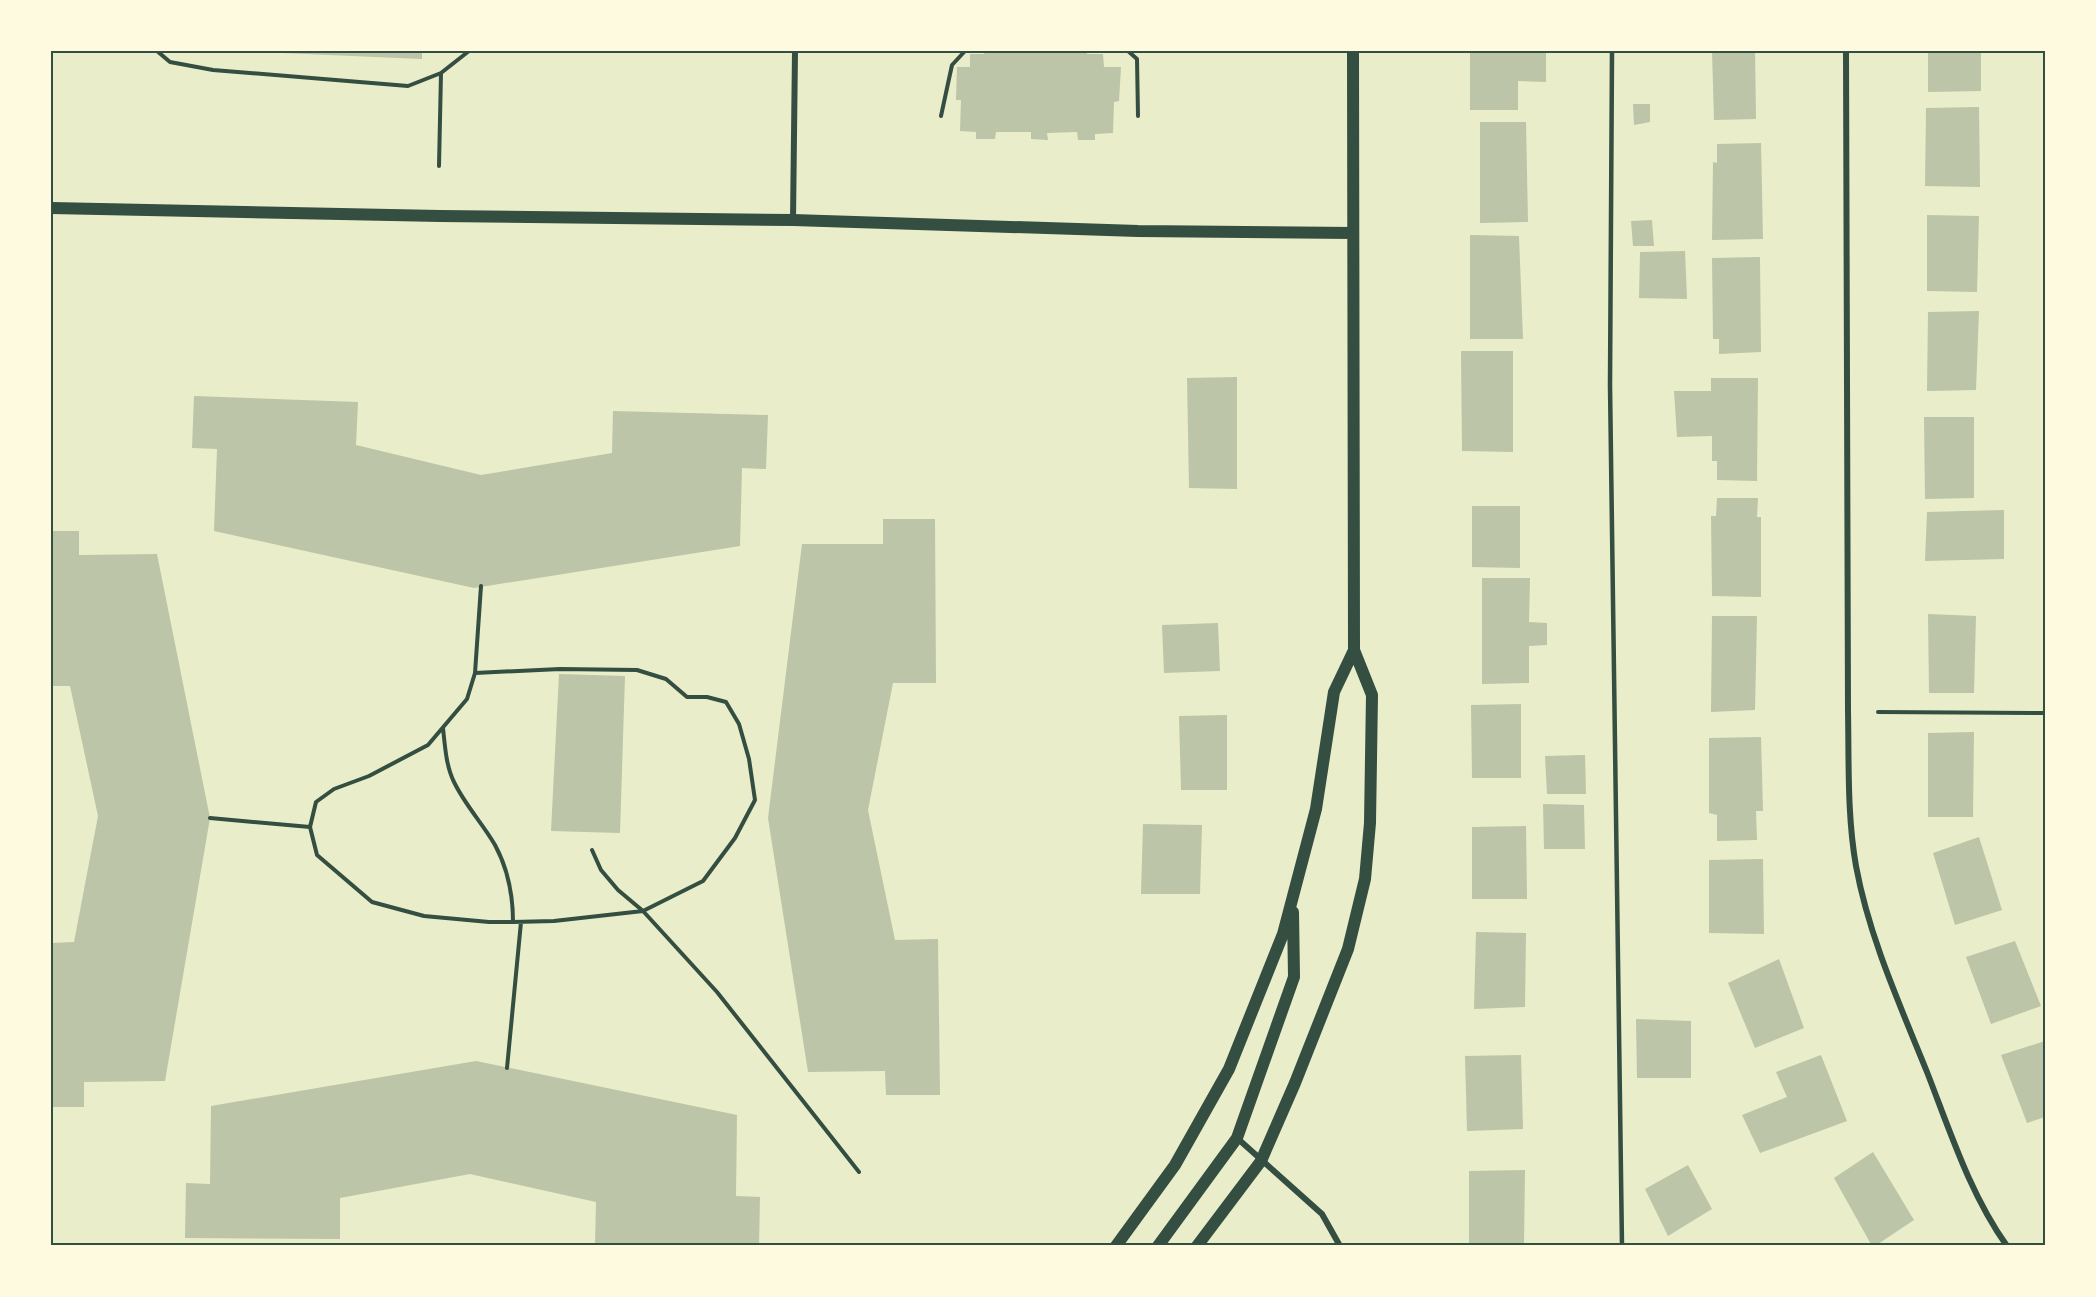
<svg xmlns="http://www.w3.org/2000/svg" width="2096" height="1297" font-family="Jost,sans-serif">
  <rect width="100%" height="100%" fill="#e9edc9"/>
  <path fill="#bcc5a7" d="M 282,51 L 422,51 L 422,59 L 282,53 Z
    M 985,51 L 1005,51 L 1005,53 L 1087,51 L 1087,54 L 1103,54 L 1104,67 L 1121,67 L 1119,101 L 1114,102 L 1113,133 L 1095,134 L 1095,140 L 1078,140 L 1077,132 L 1047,133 L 1048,140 L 1031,139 L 1031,132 L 996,132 L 995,139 L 976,139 L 976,132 L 960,131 L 961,100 L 956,100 L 957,67 L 970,67 L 970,54 L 984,54 Z
    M 1470,51 L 1546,51 L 1546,82 L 1518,81 L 1518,110 L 1470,110 Z
    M 1712,51 L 1755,51 L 1756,119 L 1714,120 Z
    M 1928,51 L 1981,51 L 1981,91 L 1928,92 Z
    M 1633,104 L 1650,104 L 1650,122 L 1634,125 Z
    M 1979,107 L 1980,187 L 1925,186 L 1926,108 Z
    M 1480,122 L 1526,122 L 1528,222 L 1480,223 Z
    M 1761,143 L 1763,239 L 1712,240 L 1713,162 L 1717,163 L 1717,144 Z
    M 1927,215 L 1979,216 L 1977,292 L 1927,291 Z
    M 1652,220 L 1654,246 L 1633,246 L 1631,221 Z
    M 1470,235 L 1519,236 L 1523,339 L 1470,339 Z
    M 1685,251 L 1687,299 L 1639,298 L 1640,252 Z
    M 1760,257 L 1761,352 L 1719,354 L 1719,339 L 1713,339 L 1712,258 Z
    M 1979,311 L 1976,390 L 1927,391 L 1928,312 Z
    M 1461,351 L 1513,351 L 1513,452 L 1462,451 Z
    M 1237,377 L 1237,489 L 1189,488 L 1187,378 Z
    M 1711,378 L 1758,378 L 1757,481 L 1717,480 L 1717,461 L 1712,461 L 1712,436 L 1677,437 L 1674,391 L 1711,391 Z
    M 194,396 L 358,402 L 356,445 L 481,475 L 612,453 L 613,411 L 768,415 L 766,469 L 742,468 L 740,546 L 474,588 L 214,531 L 217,449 L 192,448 Z
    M 1924,417 L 1974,417 L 1974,498 L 1925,499 Z
    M 1717,498 L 1758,498 L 1757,517 L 1761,517 L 1761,597 L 1712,596 L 1711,516 L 1716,516 Z
    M 1472,506 L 1520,506 L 1520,568 L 1472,567 Z
    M 2004,510 L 2004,559 L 1925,561 L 1927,512 Z
    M 883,519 L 935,519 L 936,683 L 893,683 L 868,810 L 895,940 L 938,939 L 940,1095 L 886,1095 L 885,1071 L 808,1072 L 768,818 L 802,544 L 883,544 Z
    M 51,531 L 79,531 L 79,555 L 157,554 L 210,818 L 165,1081 L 84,1082 L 84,1107 L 51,1107 L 51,943 L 74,942 L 98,816 L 70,686 L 51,686 Z
    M 1482,578 L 1530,578 L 1529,622 L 1547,623 L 1547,645 L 1529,646 L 1529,683 L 1482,684 Z
    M 1928,614 L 1976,616 L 1974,693 L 1929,693 Z
    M 1712,616 L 1757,616 L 1755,710 L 1711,712 Z
    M 1218,623 L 1220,671 L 1164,673 L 1162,625 Z
    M 559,674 L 625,676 L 620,833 L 551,831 Z
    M 1521,704 L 1521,778 L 1472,778 L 1471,705 Z
    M 1227,715 L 1227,790 L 1181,790 L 1179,716 Z
    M 1974,732 L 1973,817 L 1928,817 L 1928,733 Z
    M 1761,737 L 1763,811 L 1756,811 L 1757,840 L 1717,841 L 1717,815 L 1709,813 L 1709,738 Z
    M 1585,755 L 1586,794 L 1547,794 L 1545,756 Z
    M 1543,804 L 1584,805 L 1585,849 L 1544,849 Z
    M 1143,824 L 1202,825 L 1200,894 L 1141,894 Z
    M 1526,826 L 1527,899 L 1472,899 L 1472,827 Z
    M 1979,837 L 2002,910 L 1955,925 L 1933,853 Z
    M 1763,859 L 1764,934 L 1709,933 L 1709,860 Z
    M 1476,932 L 1526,933 L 1525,1007 L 1474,1009 Z
    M 2015,941 L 2041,1006 L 1991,1024 L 1966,957 Z
    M 1779,959 L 1804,1028 L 1755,1048 L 1728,983 Z
    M 1636,1019 L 1691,1021 L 1691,1078 L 1637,1078 Z
    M 2045,1041 L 2045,1117 L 2027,1123 L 2001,1055 Z
    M 1521,1055 L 1523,1129 L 1467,1131 L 1465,1056 Z
    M 1821,1055 L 1847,1121 L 1760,1153 L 1742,1115 L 1787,1097 L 1776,1072 Z
    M 476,1061 L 737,1115 L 736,1196 L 760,1197 L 759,1246 L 595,1245 L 596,1202 L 470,1174 L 340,1198 L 340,1239 L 185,1238 L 186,1183 L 210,1184 L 211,1106 Z
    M 1873,1152 L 1914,1220 L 1875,1246 L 1872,1246 L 1834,1178 Z
    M 1688,1165 L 1712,1209 L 1668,1236 L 1645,1189 Z
    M 1525,1170 L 1524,1244 L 1469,1244 L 1469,1171 Z"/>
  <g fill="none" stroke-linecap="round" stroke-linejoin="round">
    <path stroke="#344e41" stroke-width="4" d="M 157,51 L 170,62 L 213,70 L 408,86 L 441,73
      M 1128,51 L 1137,59 L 1138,116
      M 941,116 L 952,65 L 965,51
      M 439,166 L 441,73 L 469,51
      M 475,673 L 481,586
      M 1878,712 L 2045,713
      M 443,728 C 445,746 446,766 454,782 C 465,805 483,824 495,845 C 508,869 513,895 513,922
      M 210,818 L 310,827 L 317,855 L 372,902 L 424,916 L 489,922 L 513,922 L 554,921 L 643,911 L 703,881 L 735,838 L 755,800 L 749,759 L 739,724 L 726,702 L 707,697 L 687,697 L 666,679 L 637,670 L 560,669 L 475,673 L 467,699 L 428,745 L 369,776 L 334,789 L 316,802 L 310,827
      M 592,850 L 601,870 L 618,890 L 643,911 L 717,992 L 859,1172
      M 507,1068 L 521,922"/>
    <path stroke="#344e41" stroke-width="4.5" d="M 1612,51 L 1610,385 L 1622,1246"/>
    <path stroke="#344e41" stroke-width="6" d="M 1846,51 L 1848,711 C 1849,762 1847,815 1856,866 C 1869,937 1900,1005 1927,1072 C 1950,1131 1970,1194 2007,1246
      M 793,220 L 795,51
      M 1237,1138 L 1322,1214 L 1340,1246"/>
    <path stroke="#344e41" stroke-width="12" d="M 51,208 L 440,216 L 793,220 L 1138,231 L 1353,233
      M 1116,1246 L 1175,1165 L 1229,1069 L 1283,934 L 1316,809 L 1334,692 L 1354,650
      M 1158,1246 L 1237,1138 L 1294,977 L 1293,912
      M 1197,1246 L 1261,1161 L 1295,1083 L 1348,949 L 1365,879 L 1370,823 L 1372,695 L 1354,650 L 1353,51"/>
  </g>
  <rect width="2096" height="1297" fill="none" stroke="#fefae0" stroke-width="105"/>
  <rect x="52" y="52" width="1992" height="1192" fill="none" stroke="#344e41" stroke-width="2"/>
</svg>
